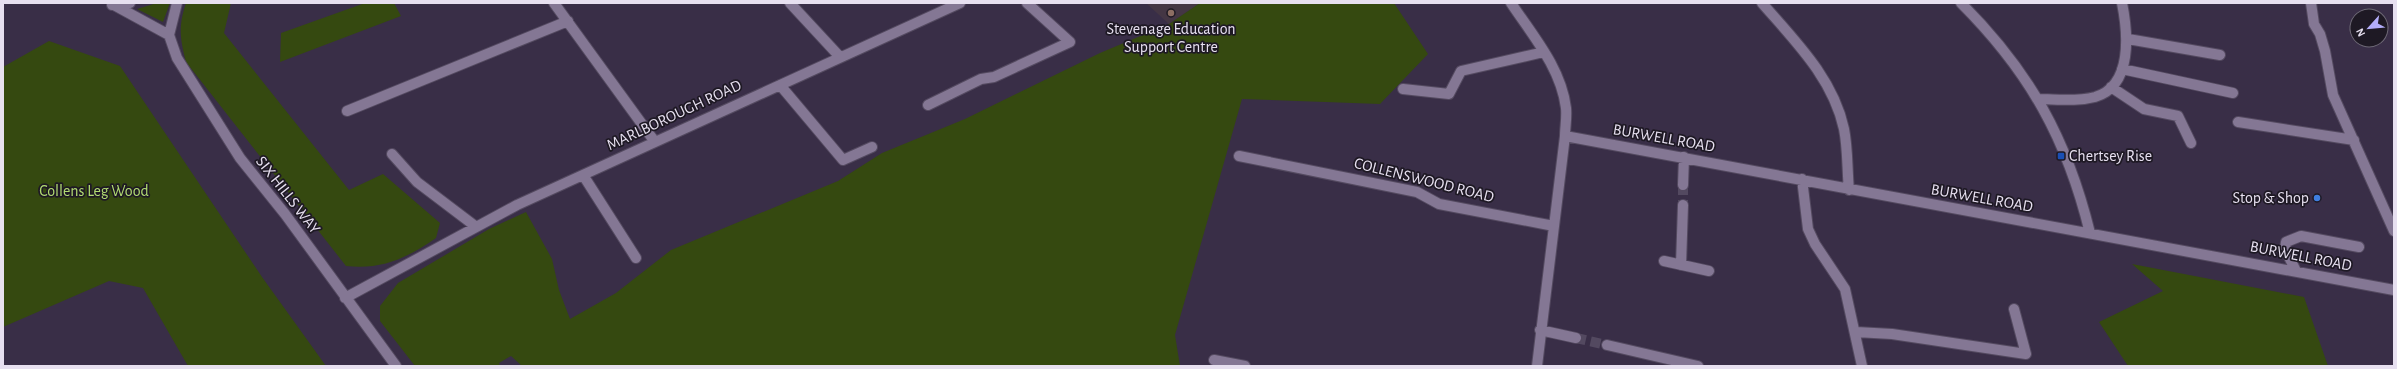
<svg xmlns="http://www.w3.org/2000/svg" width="2397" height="369" font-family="'Alegreya Sans',sans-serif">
  <rect width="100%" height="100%" fill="#392e47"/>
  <path fill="#443644" d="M 1146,3 L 1200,3 L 1169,24 Z"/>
  <path fill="#354910" d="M 157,3 L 170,3 L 163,22 L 137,9 Z
    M 186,3 L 231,3 L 224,33 L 349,190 L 383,174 L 440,223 L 436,238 C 407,258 382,270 346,266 L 186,62 C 180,38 178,27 186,3 Z
    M 365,3 L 394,3 L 401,16 L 280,62 L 281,33 Z
    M 1200,3 L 1394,3 L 1428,54 L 1380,104 L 1242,99 L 1175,335 L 1180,366 L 522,366 L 511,356 L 499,363 L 500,366 L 415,366 L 380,321 L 380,306 L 398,283 L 489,229 L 526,212 L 552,259 L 559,290 L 570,319 L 616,293 L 671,250 L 838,181 L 882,153 L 965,119 L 1100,53 L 1169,24 Z
    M 49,41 L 120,66 L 262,277 L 326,366 L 188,366 L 143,288 L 109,281 L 3,327 L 3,67 Z
    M 2132,264 L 2304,297 L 2328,366 L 2128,366 L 2099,322 L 2163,291 Z"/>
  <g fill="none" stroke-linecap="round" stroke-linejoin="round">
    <path stroke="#534960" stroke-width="10" stroke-dasharray="10 5" stroke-linecap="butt" d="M 1683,185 L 1683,205
      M 1576,338 L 1607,345"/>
    <g stroke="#544a60" stroke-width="12">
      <path id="minor" d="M 177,3 L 169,35 L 177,58 L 240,158 L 285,214 L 396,366
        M 554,3 L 655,142
        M 790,3 L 840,57
        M 1511,3 C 1533,36 1561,68 1566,108 C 1567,118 1565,127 1565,136 L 1537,366
        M 1762,3 C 1795,41 1833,78 1844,129 C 1848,149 1847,170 1849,190
        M 1961,3 C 2030,72 2067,139 2090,233
        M 2311,3 L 2314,24 L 2320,34 L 2325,51 L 2333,95 L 2394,231
        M 112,5 L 130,3
        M 114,5 L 169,35
        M 2128,39 L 2220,55
        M 2122,69 L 2233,93
        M 780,85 L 843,160 L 872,147
        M 2111,87 L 2144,109 L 2178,116 L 2191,143
        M 1403,89 L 1449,94 L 1461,71 L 1544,52
        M 2037,99 C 2056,99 2076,102 2095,97 C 2133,86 2128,33 2122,3
        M 928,105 L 981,79 L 994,77 L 1070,42 L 1027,3
        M 347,111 L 568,21
        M 2238,122 L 2354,140
        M 1565,136 L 2394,290
        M 392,154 L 417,182 L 475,226
        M 1239,156 L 1417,192 L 1439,204 L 1554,226
        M 583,175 L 636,258
        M 1802,179 L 1808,229 L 1815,244 L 1845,289 L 1862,366
        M 1683,185 L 1684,157
        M 1664,261 L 1709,271
        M 1681,265 L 1683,205
        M 2296,271 L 2285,249 L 2286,242 L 2301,236 L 2359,247
        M 345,298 L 517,205 L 960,3
        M 1540,330 L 1576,338
        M 1856,332 L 1892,334 L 2026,354 L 2014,309
        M 1607,345 L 1698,366
        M 1214,360 L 1245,366"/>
    </g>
    <use href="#minor" stroke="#847794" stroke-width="10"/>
  </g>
  <circle fill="#8d6e63" stroke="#1e1924" stroke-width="1.5" cx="1171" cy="13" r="4"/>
  <rect fill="#1a4fb4" stroke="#1e1924" stroke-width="1.5" x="2057" y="152" width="8" height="8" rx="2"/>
  <circle fill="#3f7fe0" stroke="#1e1924" stroke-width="1.5" cx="2317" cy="198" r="4"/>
  <g text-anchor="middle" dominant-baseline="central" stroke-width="3.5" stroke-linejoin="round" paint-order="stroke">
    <g font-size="16" fill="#e7e0f0" stroke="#1e1924">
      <text x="1171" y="29">Stevenage Education<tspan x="1171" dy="18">Support Centre</tspan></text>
      <text x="2069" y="156" text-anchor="start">Chertsey Rise</text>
      <text x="2309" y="198" text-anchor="end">Stop &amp; Shop</text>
    </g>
    <g font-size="16" fill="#e7e0f0" stroke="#1e1924">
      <text transform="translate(674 115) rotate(-25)">MARLBOROUGH ROAD</text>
      <text transform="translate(1664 138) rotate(10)">BURWELL ROAD</text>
      <text transform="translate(1424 180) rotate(14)">COLLENSWOOD ROAD</text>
      <text transform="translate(288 195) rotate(52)">SIX HILLS WAY</text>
      <text transform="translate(1982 198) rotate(10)">BURWELL ROAD</text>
      <text transform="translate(2301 256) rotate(11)">BURWELL ROAD</text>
    </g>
    <g font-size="16" fill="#b2dc72" stroke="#1e1924">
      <text x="94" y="191">Collens Leg Wood</text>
    </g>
  </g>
  <rect width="2397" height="369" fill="none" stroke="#e7e0f0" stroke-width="8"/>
  <g transform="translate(2369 28) rotate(243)"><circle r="19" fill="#1e1924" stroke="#6e6976"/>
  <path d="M0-3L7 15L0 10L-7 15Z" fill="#b3adf9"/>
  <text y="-6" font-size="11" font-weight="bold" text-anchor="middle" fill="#e7e0f0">N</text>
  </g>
</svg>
